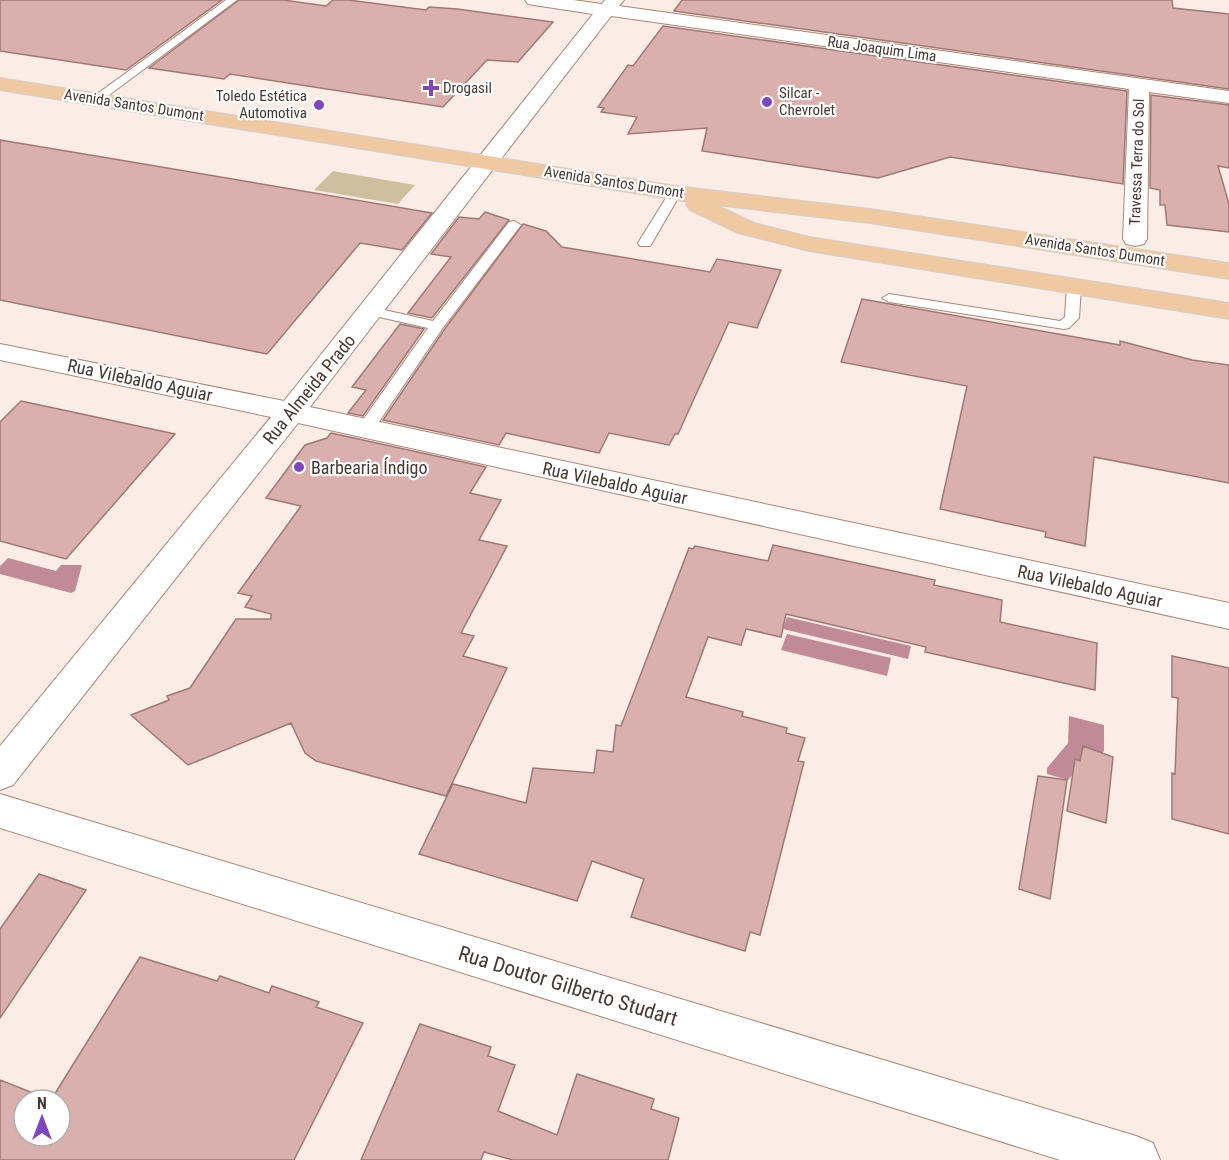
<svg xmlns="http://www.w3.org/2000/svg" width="1229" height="1160" font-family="'Roboto Condensed',sans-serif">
  <rect width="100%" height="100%" fill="#fbece5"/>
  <path fill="#cec09f" d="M 333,171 L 415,185 L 398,204 L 314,190 Z"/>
  <path fill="#c08a96" d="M 8,558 L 56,571 L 61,565 L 82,565 L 75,591 L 71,593 L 0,574 L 0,566 Z
    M 787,617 L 911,646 L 908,659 L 783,629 Z
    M 787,634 L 891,658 L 887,676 L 781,650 Z
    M 1069,716 L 1104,725 L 1104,751 L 1084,776 L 1073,774 L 1068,780 L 1047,774 L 1047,768 L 1068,743 Z"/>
  <path fill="#d9b0ad" stroke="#9f7976" stroke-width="1.5" fill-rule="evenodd" d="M 0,0 L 222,0 L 126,70 L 0,51 Z
    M 239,0 L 283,0 L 326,6 L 333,0 L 348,0 L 426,10 L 429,7 L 457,9 L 553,22 L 518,62 L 487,60 L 443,107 L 230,74 L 224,79 L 149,68 Z
    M 682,0 L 1172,0 L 1173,8 L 1229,14 L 1229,89 L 674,11 Z
    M 663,26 L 1127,91 L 1123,184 L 950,157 L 878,178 L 702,151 L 707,128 L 628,134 L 637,117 L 601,112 L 604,108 L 598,107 L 628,65 L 633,66 Z
    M 1151,95 L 1229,105 L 1229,168 L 1218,166 L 1229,204 L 1229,232 L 1167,225 L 1165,205 L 1160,205 L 1160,190 L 1150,188 Z
    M 0,140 L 114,159 L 432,213 L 402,250 L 360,243 L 267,354 L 0,300 Z
    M 485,212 L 509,220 L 432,318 L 408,313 L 451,257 L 431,254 L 459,217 L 479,219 Z
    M 523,224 L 546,231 L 562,247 L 710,272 L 717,259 L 781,270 L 757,328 L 729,322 L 678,434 L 675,434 L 669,445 L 609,433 L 599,453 L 506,433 L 499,445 L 383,420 L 444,330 Z
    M 862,299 L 1120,345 L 1120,341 L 1192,360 L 1229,365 L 1229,483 L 1094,457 L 1085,546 L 1045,537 L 1046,532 L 940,509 L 967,386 L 841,362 Z
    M 400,324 L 424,329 L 363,416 L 348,413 L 366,390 L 352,387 Z
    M 21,401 L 175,434 L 66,559 L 0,541 L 0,422 Z
    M 331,433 L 486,467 L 470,493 L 501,500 L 479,540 L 507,546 L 461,633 L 474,636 L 463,656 L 507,668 L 446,796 L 316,761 L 305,753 L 291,723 L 188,765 L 131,715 L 169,700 L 167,696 L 190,688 L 236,619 L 271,619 L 271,614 L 245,607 L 252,596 L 238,593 L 301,506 L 266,498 L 305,445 L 327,438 Z
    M 773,545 L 935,580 L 934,585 L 1002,600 L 1000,622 L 1097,643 L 1095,690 L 925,652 L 926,647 L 786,614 L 781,637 L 746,629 L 741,645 L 708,637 L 686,697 L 743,712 L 742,716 L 787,728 L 786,733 L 805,738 L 798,761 L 804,762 L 760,935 L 750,932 L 745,951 L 631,917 L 644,879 L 592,861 L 577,901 L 419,854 L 453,784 L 526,803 L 533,768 L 594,773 L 597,750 L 613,752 L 616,725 L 621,726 L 689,548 L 693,549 L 695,546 L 768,561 Z
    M 1172,656 L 1229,668 L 1229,834 L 1172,819 L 1172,773 L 1175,774 L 1178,698 L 1172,697 Z
    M 1083,746 L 1113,757 L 1106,823 L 1067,811 L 1075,759 L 1080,761 Z
    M 1038,776 L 1067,780 L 1050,899 L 1019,889 Z
    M 39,874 L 86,890 L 0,1018 L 0,929 Z
    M 140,957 L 217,981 L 220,976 L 269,993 L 272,986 L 319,1002 L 316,1007 L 363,1023 L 294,1160 L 0,1160 L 0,1080 L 51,1100 ZM 24,1100 L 60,1100 L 60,1136 L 24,1136 Z
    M 420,1024 L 491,1047 L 488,1056 L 515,1065 L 498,1111 L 557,1135 L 577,1074 L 654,1099 L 651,1109 L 679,1118 L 668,1160 L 513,1160 L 484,1152 L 481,1160 L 361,1160 Z"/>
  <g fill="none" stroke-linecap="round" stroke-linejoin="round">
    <g stroke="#aa8878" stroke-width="2">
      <path id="service" d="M 226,0 L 237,0 L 101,101 L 93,101 L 93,97 Z
        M 675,189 L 681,193 L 652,243 L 650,246 L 640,246 L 638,243 L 669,193 Z
        M 514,221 L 521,225 L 442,329 L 372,432 L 360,432 L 358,428 L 360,424 L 428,328 L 366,314 L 364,311 L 366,308 L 371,307 L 433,321 L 509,222 Z
        M 1074,282 L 1081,286 L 1079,318 L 1069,328 L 1064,329 L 889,302 L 882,298 L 889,294 L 1060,321 L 1065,317 L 1067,286 Z"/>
    </g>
    <g stroke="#aa8878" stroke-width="2">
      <path id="minor" d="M 525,0 L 573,0 L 602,4 L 605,0 L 624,0 L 619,6 L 1229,91 L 1229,103 L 1149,92 L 1147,239 L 1144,244 L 1135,246 L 1126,244 L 1123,239 L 1129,89 L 611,16 L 310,407 L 1229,603 L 1229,629 L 298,423 L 13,785 L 0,790 L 0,746 L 271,417 L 0,360 L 0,344 L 284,401 L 593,14 L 534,5 L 528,4 Z
        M 0,794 L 1136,1136 L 1153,1143 L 1160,1160 L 1060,1160 L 0,828 Z"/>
    </g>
    <g stroke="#d3cfce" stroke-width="2">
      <path id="primary" d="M 0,78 L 675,186 L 870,209 L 1229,263 L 1229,279 L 870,223 L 716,205 L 754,223 L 809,237 L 1229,303 L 1229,319 L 809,251 L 738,233 L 690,210 L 686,205 L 689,202 L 0,90 Z"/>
    </g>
    <use href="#service" fill="#fff" fill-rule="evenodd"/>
    <use href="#minor" fill="#fff" fill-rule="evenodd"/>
    <use href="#primary" fill="#efc9a1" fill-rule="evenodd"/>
  </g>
  <g fill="#7d46bd" stroke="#fff" stroke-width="2">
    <path d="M428 79h6v6h6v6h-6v6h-6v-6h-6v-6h6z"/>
    <circle cx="767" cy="102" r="6"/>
    <circle cx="319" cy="105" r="6"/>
    <circle cx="299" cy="467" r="6"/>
  </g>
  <g text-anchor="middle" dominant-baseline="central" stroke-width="4.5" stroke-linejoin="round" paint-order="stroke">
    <g font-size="15" fill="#473832" stroke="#fff">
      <text transform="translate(882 49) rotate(8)">Rua Joaquim Lima</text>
      <text transform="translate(134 105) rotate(9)">Avenida Santos Dumont</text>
      <text transform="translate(1137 162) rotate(-88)">Travessa Terra do Sol</text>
      <text transform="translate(614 182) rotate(9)">Avenida Santos Dumont</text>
      <text transform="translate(1095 250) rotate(9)">Avenida Santos Dumont</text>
    </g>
    <g font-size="15" fill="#473832" stroke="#fff" text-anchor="start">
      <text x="443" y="88">Drogasil</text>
      <text x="779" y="93">Silcar -<tspan x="779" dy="17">Chevrolet</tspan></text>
      <text x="307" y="96" text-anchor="end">Toledo Estética<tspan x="307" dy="17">Automotiva</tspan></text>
    </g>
    <g font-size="18" fill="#473832" stroke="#fff">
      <text transform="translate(140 380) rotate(12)">Rua Vilebaldo Aguiar</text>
      <text transform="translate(309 389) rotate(-51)">Rua Almeida Prado</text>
      <text transform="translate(615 483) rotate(12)">Rua Vilebaldo Aguiar</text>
      <text transform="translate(1090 586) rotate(12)">Rua Vilebaldo Aguiar</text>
    </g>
    <g font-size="18" fill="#473832" stroke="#fff" text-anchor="start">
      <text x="311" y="467">Barbearia Índigo</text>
    </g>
    <g font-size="21" fill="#473832" stroke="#fff">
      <text transform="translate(568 986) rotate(17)">Rua Doutor Gilberto Studart</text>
    </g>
  </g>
  <g transform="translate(42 1118)"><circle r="28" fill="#ffffff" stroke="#b5afad" stroke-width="1.5"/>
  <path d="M0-4.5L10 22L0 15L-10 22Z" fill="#7d46bd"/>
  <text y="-9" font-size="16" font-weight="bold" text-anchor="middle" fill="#473832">N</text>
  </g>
</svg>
